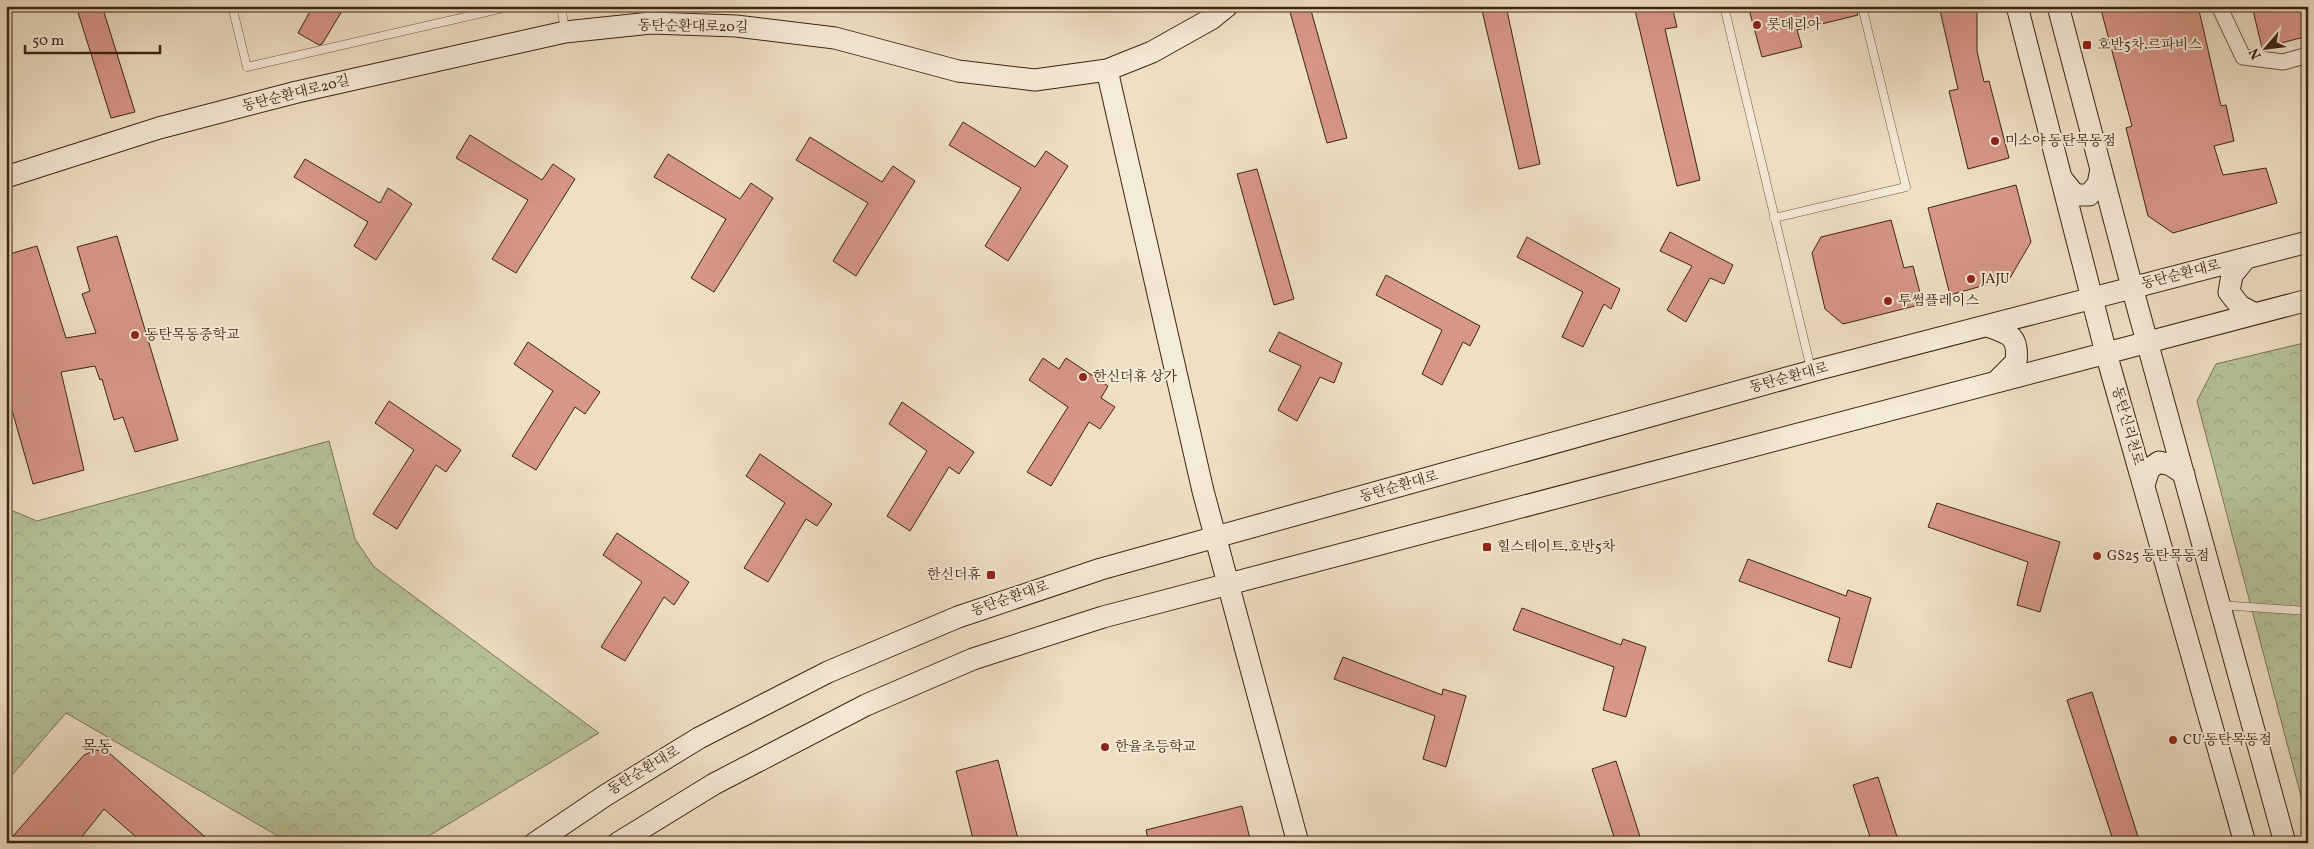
<svg xmlns="http://www.w3.org/2000/svg" width="2314" height="849" font-family="Vollkorn,'Noto Serif KR',serif">
  <defs>
    <pattern id="park-crowns" width="20" height="18" patternUnits="userSpaceOnUse" patternTransform="scale(1.25)"><rect width="20" height="18" fill="#b6c397"/><path d="M2 6a3 3 0 1 1 6 0M12 15a3 3 0 1 1 6 0" fill="none" stroke="#9ea781"/></pattern>
  </defs>
  <rect width="100%" height="100%" fill="#efe0c4"/>
  <filter id="stains"><feTurbulence type="fractalNoise" baseFrequency=".004" numOctaves="4"/><feColorMatrix values="0 0 0 0 .2 0 0 0 0 .09 0 0 0 0 .02 0 0 0 .5 -.17"/></filter>
  <radialGradient id="worn" r=".72"><stop offset=".6" stop-color="#630" stop-opacity="0"/><stop offset="1" stop-color="#630" stop-opacity=".3"/></radialGradient>
  <path fill="url(#park-crowns)" stroke="#7a7452" d="M 2308,342 L 2308,823 L 2197,401 L 2216,364 Z
    M 329,441 L 355,539 L 374,567 L 599,733 L 417,843 L 290,843 L 66,713 L 6,782 L 6,508 L 37,521 Z"/>
  <path fill="#d79787" stroke="#3e240e" d="M 76,6 L 102,6 L 135,112 L 111,118 Z
    M 313,6 L 345,6 L 322,44 L 319,45 L 298,33 Z
    M 1481,6 L 1506,6 L 1540,164 L 1519,169 Z
    M 1634,6 L 1672,6 L 1677,27 L 1665,29 L 1700,180 L 1677,186 Z
    M 1748,6 L 1856,6 L 1858,15 L 1797,30 L 1802,47 L 1762,57 Z
    M 1939,6 L 1977,6 L 1977,51 L 1984,82 L 1989,81 L 2009,158 L 1968,169 L 1949,91 L 1958,89 Z
    M 2100,6 L 2143,6 L 2144,9 L 2161,6 L 2162,11 L 2182,6 L 2198,6 L 2221,106 L 2226,105 L 2234,141 L 2214,146 L 2223,175 L 2266,168 L 2277,203 L 2173,233 L 2148,216 L 2126,128 L 2132,126 Z
    M 2252,6 L 2308,6 L 2308,36 L 2262,48 Z
    M 1310,7 L 1347,138 L 1327,143 L 1290,12 Z
    M 963,122 L 1035,167 L 1046,151 L 1068,166 L 1008,261 L 985,246 L 1021,188 L 949,145 Z
    M 470,135 L 542,180 L 553,164 L 575,179 L 516,273 L 492,259 L 528,200 L 456,158 Z
    M 810,137 L 882,182 L 893,166 L 915,181 L 856,276 L 833,261 L 868,203 L 796,160 Z
    M 668,154 L 740,199 L 751,183 L 773,198 L 714,292 L 691,278 L 726,219 L 654,177 Z
    M 305,159 L 380,203 L 388,188 L 412,204 L 376,260 L 354,246 L 368,222 L 294,177 Z
    M 1257,169 L 1294,299 L 1274,305 L 1237,174 Z
    M 2016,185 L 2031,242 L 2010,278 L 1950,295 L 1928,208 Z
    M 1891,220 L 1904,268 L 1913,266 L 1923,304 L 1843,324 L 1825,309 L 1812,253 L 1821,237 Z
    M 1670,232 L 1733,265 L 1724,284 L 1710,278 L 1686,322 L 1667,310 L 1692,266 L 1660,251 Z
    M 117,236 L 178,440 L 135,452 L 123,417 L 114,420 L 102,379 L 100,380 L 95,366 L 61,372 L 84,470 L 33,484 L 6,389 L 6,255 L 37,246 L 66,338 L 96,333 L 82,294 L 90,291 L 77,247 Z
    M 1527,237 L 1620,289 L 1611,309 L 1604,304 L 1583,347 L 1562,337 L 1583,292 L 1517,257 Z
    M 1386,275 L 1480,326 L 1470,346 L 1463,342 L 1442,385 L 1422,374 L 1442,330 L 1376,295 Z
    M 1279,332 L 1342,363 L 1334,383 L 1320,377 L 1297,421 L 1278,410 L 1301,366 L 1269,351 Z
    M 528,342 L 600,392 L 585,414 L 575,407 L 536,470 L 512,456 L 553,391 L 514,364 Z
    M 1043,358 L 1059,369 L 1066,358 L 1108,386 L 1101,398 L 1115,407 L 1100,429 L 1089,422 L 1051,486 L 1027,472 L 1068,407 L 1029,380 Z
    M 389,401 L 461,450 L 446,472 L 436,465 L 397,529 L 373,514 L 414,450 L 375,423 Z
    M 902,402 L 974,452 L 959,474 L 949,467 L 910,531 L 887,516 L 927,451 L 889,424 Z
    M 760,454 L 832,504 L 817,526 L 806,519 L 768,582 L 744,568 L 785,503 L 746,476 Z
    M 1937,503 L 2060,542 L 2040,612 L 2017,605 L 2028,562 L 1928,527 Z
    M 617,533 L 689,582 L 674,605 L 664,597 L 625,661 L 601,647 L 642,582 L 603,555 Z
    M 1748,559 L 1846,596 L 1848,590 L 1871,598 L 1851,668 L 1828,661 L 1840,618 L 1739,581 Z
    M 1522,608 L 1621,645 L 1623,639 L 1646,647 L 1626,717 L 1603,710 L 1614,667 L 1513,630 Z
    M 1343,657 L 1442,695 L 1443,689 L 1466,696 L 1446,767 L 1423,759 L 1435,716 L 1334,679 Z
    M 2092,692 L 2140,843 L 2114,843 L 2067,700 Z
    M 96,750 L 107,751 L 212,843 L 143,843 L 104,809 L 77,843 L 7,843 L 84,755 Z
    M 998,760 L 1019,843 L 974,843 L 956,771 Z
    M 1616,761 L 1642,843 L 1616,843 L 1592,769 Z
    M 1878,777 L 1899,843 L 1872,843 L 1853,785 Z
    M 1242,806 L 1251,843 L 1149,843 L 1146,830 Z"/>
  <g fill="none" stroke-linecap="round" stroke-linejoin="round">
    <g stroke="#6a533c" stroke-width="9">
      <path id="lane" d="M 232,6 L 247,67 L 513,6
        M 561,6 L 565,30
        M 1724,6 L 1811,369
        M 1774,218 L 1906,187 L 1862,6
        M 2220,605 L 2308,611"/>
    </g>
    <g stroke="#6a533c" stroke-width="17">
      <path id="street" d="M 2219,6 L 2243,57 L 2283,62 L 2308,55"/>
    </g>
    <g stroke="#3e240e" stroke-width="23">
      <path id="secondary" d="M 2017,6 L 2106,353 L 2245,843
        M 2058,6 L 2132,287 L 2285,843
        M 1107,70 L 1203,491 L 1298,843
        M 6,177 L 159,128 L 297,92 L 565,32 L 651,23 L 736,26 L 835,38 L 958,71 L 1035,80 L 1107,70 L 1152,52 L 1211,19 L 1227,6
        M 2062,179 L 2075,195 L 2089,195 L 2098,184 L 2101,169
        M 2246,258 L 2232,275 L 2229,292 L 2240,306 L 2255,314
        M 1987,326 C 2010,334 2019,336 2016,362 L 1996,382
        M 2144,485 L 2149,469 L 2159,462 L 2171,465 L 2184,474
        M 535,843 L 606,795 L 699,738 L 828,672 L 958,617 L 1101,569 L 1812,371 L 2308,242
        M 618,843 L 714,784 L 866,705 L 973,659 L 1103,617 L 2308,300"/>
    </g>
    <use href="#lane" stroke="#f5ebd9" stroke-width="8"/>
    <use href="#street" stroke="#f5ebd9" stroke-width="15"/>
    <use href="#secondary" stroke="#f5ebd9" stroke-width="21"/>
  </g>
  <g fill="#8f2418" stroke="#f5ebd9" stroke-width="2">
    <circle cx="1757" cy="25" r="5"/>
    <rect x="2082" y="40" width="10" height="10" rx="2.5"/>
    <circle cx="1995" cy="141" r="5"/>
    <circle cx="1971" cy="279" r="5"/>
    <circle cx="1888" cy="301" r="5"/>
    <circle cx="135" cy="335" r="5"/>
    <circle cx="1083" cy="377" r="5"/>
    <rect x="1482" y="542" width="10" height="10" rx="2.5"/>
    <circle cx="2097" cy="556" r="5"/>
    <rect x="986" y="570" width="10" height="10" rx="2.5"/>
    <circle cx="2173" cy="740" r="5"/>
    <circle cx="1105" cy="747" r="5"/>
  </g>
  <g text-anchor="middle" dominant-baseline="central" stroke-width="4" stroke-linejoin="round" paint-order="stroke">
    <g font-size="14" fill="#3e240e" stroke="#f5ebd9" text-anchor="start">
      <text x="1767" y="25">롯데리아</text>
      <text x="2097" y="45">호반5차.르파비스</text>
      <text x="2005" y="141">미소야 동탄목동점</text>
      <text x="1981" y="279">JAJU</text>
      <text x="1898" y="301">투썸플레이스</text>
      <text x="145" y="335">동탄목동중학교</text>
      <text x="1093" y="377">한신더휴 상가</text>
      <text x="1497" y="547">힐스테이트.호반5차</text>
      <text x="2107" y="556">GS25 동탄목동점</text>
      <text x="981" y="575" text-anchor="end">한신더휴</text>
      <text x="2183" y="740">CU 동탄목동점</text>
      <text x="1115" y="747">한율초등학교</text>
    </g>
    <g font-size="14" fill="#3e240e" stroke="#f5ebd9">
      <text transform="translate(693 27) rotate(1)">동탄순환대로20길</text>
      <text transform="translate(296 94) rotate(-14)">동탄순환대로20길</text>
      <text transform="translate(2181 275) rotate(-14)">동탄순환대로</text>
      <text transform="translate(1789 378) rotate(-15)">동탄순환대로</text>
      <text transform="translate(2127 426) rotate(74)">동탄신리천로</text>
      <text transform="translate(1399 487) rotate(-16)">동탄순환대로</text>
      <text transform="translate(1010 599) rotate(-19)">동탄순환대로</text>
      <text transform="translate(644 771) rotate(-31)">동탄순환대로</text>
    </g>
    <g font-size="16" fill="#3e240e" stroke="#f5ebd9">
      <text x="97" y="748">목동</text>
    </g>
  </g>
  <rect width="2314" height="849" fill="none" stroke="#efe0c4" stroke-width="25"/>
  <rect x="8" y="8" width="2299" height="834" fill="none" stroke="#3e240e" stroke-width="2.5"/>
  <rect x="12" y="12" width="2289" height="824" fill="none" stroke="#3e240e"/>
  <g transform="translate(2266 48) rotate(242)" stroke="#f5ebd9" stroke-width="4" paint-order="stroke">
  <path d="M0-4L9 19L0 12L-9 19Z" fill="#3e240e"/>
  <text y="-8" font-size="14" font-weight="bold" text-anchor="middle" fill="#3e240e">N</text>
  </g>
  <path d="M25 45v8h135v-8" fill="none" stroke="#3e240e" stroke-width="2.5"/>
  <text x="32" y="45" font-size="15" fill="#3e240e" stroke="#f5ebd9" stroke-width="4" paint-order="stroke">50 m</text>
  <rect width="100%" height="100%" filter="url(#stains)"/>
  <rect width="100%" height="100%" fill="url(#worn)"/>
</svg>
